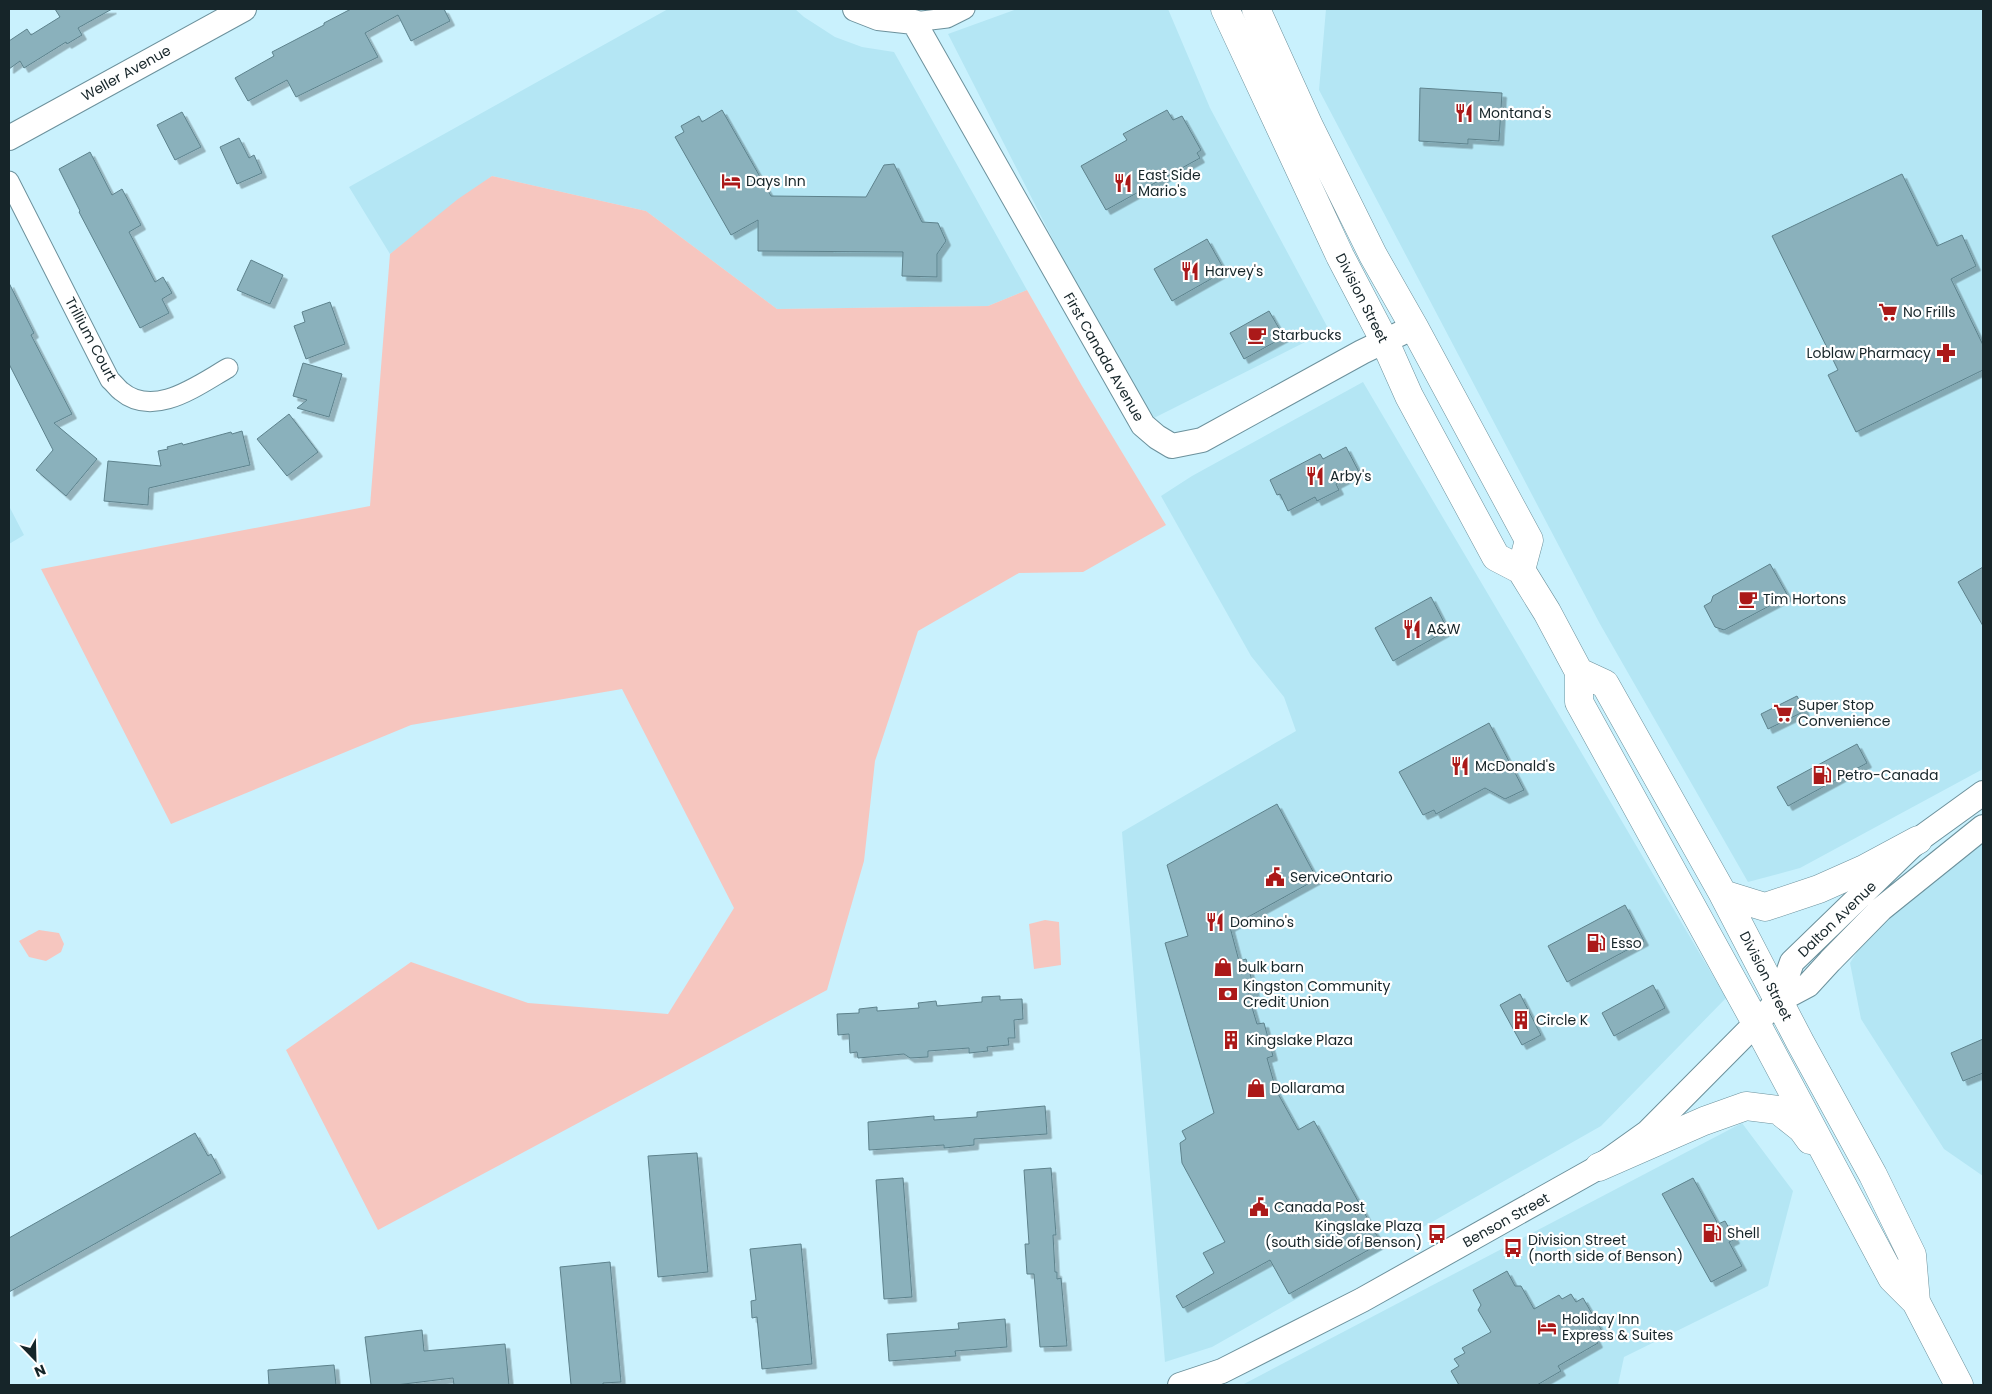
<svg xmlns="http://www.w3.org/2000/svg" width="1992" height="1394" font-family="Poppins,sans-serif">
  <defs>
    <filter id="shadow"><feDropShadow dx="4.5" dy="4.5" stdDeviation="0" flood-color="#0004"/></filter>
  </defs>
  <rect width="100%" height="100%" fill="#c9f1fd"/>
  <path fill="#b4e6f4" d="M 668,9 L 795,9 L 804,17 L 835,37 L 862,47 L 894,52 L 1027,290 L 988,306 L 777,309 L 646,211 L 492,176 L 390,254 L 349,187 Z
    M 1017,9 L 1168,9 L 1210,108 L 1329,330 L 1146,422 L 948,34 Z
    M 1326,9 L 1983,9 L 1983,769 L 1800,868 L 1748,882 L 1600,624 L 1319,90 Z
    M 1363,382 L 1726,998 L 1601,1126 L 1212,1347 L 1165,1362 L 1122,832 L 1296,731 L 1284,697 L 1251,656 L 1161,496 L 1192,476 Z
    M 9,506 L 24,535 L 9,544 Z
    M 1983,836 L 1983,1176 L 1944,1149 L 1861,1019 L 1850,963 L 1878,918 Z
    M 1742,1123 L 1793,1191 L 1768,1286 L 1624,1357 L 1618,1385 L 1242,1385 Z"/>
  <path fill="#f6c6bf" d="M 492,176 L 646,211 L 777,309 L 988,306 L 1027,290 L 1082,386 L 1166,525 L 1083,572 L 1019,573 L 918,631 L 875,761 L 864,861 L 827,990 L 378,1230 L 286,1050 L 411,962 L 528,1003 L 668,1014 L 734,908 L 622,689 L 411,725 L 171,824 L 41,569 L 370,506 L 390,254 L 458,199 Z
    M 1045,920 L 1059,922 L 1061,965 L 1034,969 L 1029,924 Z
    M 39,930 L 59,933 L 64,944 L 61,952 L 46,961 L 29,957 L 19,941 Z"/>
  <path fill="#8ab1bc" stroke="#5d828c" filter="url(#shadow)" d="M 55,9 L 112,9 L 78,28 L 82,35 L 67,44 L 66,42 L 24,68 L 20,61 L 9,69 L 9,41 L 27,29 L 31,35 L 60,17 Z
    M 351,9 L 444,9 L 450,21 L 411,41 L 398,15 L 365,33 L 378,57 L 296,97 L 287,80 L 248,101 L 235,78 L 274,56 L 272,52 L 324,25 L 324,23 Z
    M 1420,88 L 1502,93 L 1499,141 L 1468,139 L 1468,144 L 1419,141 Z
    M 722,110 L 771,196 L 866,197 L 884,165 L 894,164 L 922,222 L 938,223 L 946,241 L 937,254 L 937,277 L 902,276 L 903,252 L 758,251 L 758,220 L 731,235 L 675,137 L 684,132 L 681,126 L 699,116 L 702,122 Z
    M 1167,110 L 1173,120 L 1182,116 L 1201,150 L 1197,153 L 1200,158 L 1106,210 L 1081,166 L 1127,140 L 1123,134 Z
    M 182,112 L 201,147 L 175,160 L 157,125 Z
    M 239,138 L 249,158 L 254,155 L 262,173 L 237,184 L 220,147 Z
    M 90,152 L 112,195 L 122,189 L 141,225 L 129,232 L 155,282 L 163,277 L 172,293 L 162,299 L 169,313 L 140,328 L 79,212 L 80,211 L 59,169 Z
    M 1902,174 L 1937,246 L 1962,235 L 1976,266 L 1951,279 L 1983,345 L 1983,370 L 1856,432 L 1828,375 L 1838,370 L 1772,236 Z
    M 1207,239 L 1225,271 L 1172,301 L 1154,269 Z
    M 251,260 L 283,275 L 270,304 L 237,290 Z
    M 9,283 L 34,333 L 31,335 L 72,414 L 54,423 L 97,459 L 66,496 L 36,470 L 53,450 L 9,364 Z
    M 330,302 L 345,344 L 306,359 L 294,326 L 305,322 L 302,312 Z
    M 1269,311 L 1284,337 L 1244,359 L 1230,333 Z
    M 303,363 L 342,374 L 329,417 L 297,408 L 307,400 L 293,396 Z
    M 289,414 L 318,452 L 287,476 L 257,439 Z
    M 242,431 L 250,465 L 149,488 L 148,505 L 104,501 L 108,461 L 161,466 L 158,451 L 168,449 L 167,447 L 182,443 L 183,445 L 231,432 L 232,434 Z
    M 1346,447 L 1359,472 L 1336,484 L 1339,490 L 1317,501 L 1315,497 L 1288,511 L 1280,494 L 1277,495 L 1270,480 L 1320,454 L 1323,459 Z
    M 1770,564 L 1788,596 L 1724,630 L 1715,627 L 1704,606 L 1711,602 L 1713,596 Z
    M 1983,567 L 1983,626 L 1958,582 Z
    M 1431,597 L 1448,630 L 1393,661 L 1375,628 Z
    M 1797,696 L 1805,711 L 1768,729 L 1761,714 Z
    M 1489,723 L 1524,790 L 1505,799 L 1485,788 L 1436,814 L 1434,810 L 1423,815 L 1399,772 Z
    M 1857,744 L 1867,763 L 1788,806 L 1777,787 Z
    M 1277,804 L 1317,879 L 1230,927 L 1239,961 L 1246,959 L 1255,992 L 1248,994 L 1257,1024 L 1264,1023 L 1273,1056 L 1267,1058 L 1276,1090 L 1298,1130 L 1314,1121 L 1381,1243 L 1289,1294 L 1270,1260 L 1183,1308 L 1176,1296 L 1214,1273 L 1203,1253 L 1225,1242 L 1182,1163 L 1180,1143 L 1186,1139 L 1182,1131 L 1214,1113 L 1165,943 L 1188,936 L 1167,865 Z
    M 1625,905 L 1644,941 L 1567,982 L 1548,946 Z
    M 1653,985 L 1665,1008 L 1614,1036 L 1602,1013 Z
    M 1520,994 L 1541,1035 L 1522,1045 L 1500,1005 Z
    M 1000,996 L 1000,1000 L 1022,999 L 1023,1019 L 1014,1020 L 1015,1038 L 1008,1038 L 1009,1045 L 987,1047 L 988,1051 L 969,1053 L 969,1048 L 928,1051 L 928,1057 L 910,1058 L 904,1054 L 858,1058 L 857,1052 L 850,1053 L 849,1034 L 838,1035 L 837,1014 L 859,1013 L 859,1009 L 877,1007 L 877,1011 L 919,1008 L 918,1003 L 936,1001 L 937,1006 L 982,1002 L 982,997 Z
    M 1983,1039 L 1983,1073 L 1963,1081 L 1951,1053 Z
    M 1045,1106 L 1047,1134 L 974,1139 L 974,1145 L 944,1148 L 944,1145 L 869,1150 L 868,1122 L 934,1116 L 934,1120 L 977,1117 L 977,1112 Z
    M 195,1133 L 208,1156 L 211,1154 L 221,1173 L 9,1292 L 9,1238 Z
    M 697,1153 L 708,1272 L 658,1277 L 648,1156 Z
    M 1051,1168 L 1056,1235 L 1053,1235 L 1055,1272 L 1057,1272 L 1057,1279 L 1061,1278 L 1067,1346 L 1040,1347 L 1034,1274 L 1027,1274 L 1025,1244 L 1029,1244 L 1024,1170 Z
    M 903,1178 L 912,1297 L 884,1299 L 876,1180 Z
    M 1693,1178 L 1718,1224 L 1725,1221 L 1735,1239 L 1729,1242 L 1742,1266 L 1711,1282 L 1662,1194 Z
    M 801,1244 L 812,1364 L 762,1369 L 757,1317 L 752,1318 L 751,1301 L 756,1300 L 750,1249 Z
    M 610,1262 L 621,1382 L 603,1383 L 603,1385 L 571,1385 L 560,1267 Z
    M 1507,1271 L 1515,1286 L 1521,1286 L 1534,1309 L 1559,1295 L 1562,1299 L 1571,1294 L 1576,1302 L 1583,1298 L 1602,1331 L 1594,1335 L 1598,1343 L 1558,1366 L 1561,1371 L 1537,1385 L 1459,1385 L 1451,1371 L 1459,1366 L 1454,1359 L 1465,1353 L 1462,1348 L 1491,1332 L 1478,1310 L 1481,1305 L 1473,1290 Z
    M 1005,1319 L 1007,1347 L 955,1351 L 956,1356 L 889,1361 L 887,1334 L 959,1329 L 958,1323 Z
    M 422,1330 L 424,1351 L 505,1344 L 509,1385 L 454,1385 L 453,1378 L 396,1385 L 371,1385 L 365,1337 Z
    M 334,1365 L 336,1385 L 269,1385 L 268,1370 Z"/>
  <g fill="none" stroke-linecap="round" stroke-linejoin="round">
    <g stroke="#6c919c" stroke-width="21">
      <path id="minor" d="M 914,22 L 947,18 L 965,9
        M 9,181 L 110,380 C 114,383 117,388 121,391 C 154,419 198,385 228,368"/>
    </g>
    <g stroke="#6c919c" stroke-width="26">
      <path id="tertiary" d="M 855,9 L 878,18 L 914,22 L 1143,425 L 1157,437 L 1172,446 L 1202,440 L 1362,352 L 1414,327
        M 9,138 L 244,9
        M 1778,1001 L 1792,962 L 1918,840 L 1983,793
        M 1180,1385 L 1222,1371 L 1362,1300 L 1599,1167 L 1648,1132 L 1778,1001 L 1808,985 L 1830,961 L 1881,909 L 1983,827"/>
    </g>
    <g stroke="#6c919c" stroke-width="29">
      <path id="primary" d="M 1225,9 L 1340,256 L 1385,342 L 1409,396 L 1496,557 L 1521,570 L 1547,612 L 1579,672 L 1579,702 L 1756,1023 L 1892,1278 L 1916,1302
        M 1256,9 L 1309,126 L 1373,255 L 1414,327 L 1529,540 L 1521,570
        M 1579,672 L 1605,684 L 1723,894 L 1800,1042 L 1873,1175 L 1912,1255 L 1916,1302 L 1959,1385
        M 1723,894 L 1765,907 L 1819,889 L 1864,869 L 1918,840
        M 1599,1167 L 1704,1121 L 1746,1106 L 1778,1110 L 1802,1129 L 1810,1140"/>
    </g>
    <use href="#minor" stroke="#fff" stroke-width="19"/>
    <use href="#tertiary" stroke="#fff" stroke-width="24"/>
    <use href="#primary" stroke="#fff" stroke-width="28"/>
  </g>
  <defs>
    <g id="restaurant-bare" transform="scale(1.5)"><path d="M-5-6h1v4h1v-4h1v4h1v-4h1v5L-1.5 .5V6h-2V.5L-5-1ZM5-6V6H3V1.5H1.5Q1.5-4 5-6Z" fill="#ab1919" stroke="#fff" stroke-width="2.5" paint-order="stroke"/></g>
    <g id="hotel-bare" transform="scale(1.5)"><path d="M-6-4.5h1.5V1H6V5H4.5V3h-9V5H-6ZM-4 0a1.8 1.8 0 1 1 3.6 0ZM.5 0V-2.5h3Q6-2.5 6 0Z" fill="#ab1919" stroke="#fff" stroke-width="2.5" paint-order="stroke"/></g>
    <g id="supermarket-bare" transform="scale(1.5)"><path d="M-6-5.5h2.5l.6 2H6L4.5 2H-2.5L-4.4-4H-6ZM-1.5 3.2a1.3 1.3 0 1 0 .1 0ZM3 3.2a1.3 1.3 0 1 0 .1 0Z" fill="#ab1919" stroke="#fff" stroke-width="2.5" paint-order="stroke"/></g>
    <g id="cafe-bare" transform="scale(1.5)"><path d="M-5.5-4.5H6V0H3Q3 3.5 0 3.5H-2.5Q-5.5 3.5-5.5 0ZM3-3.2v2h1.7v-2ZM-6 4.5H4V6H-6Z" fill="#ab1919" stroke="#fff" stroke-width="2.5" paint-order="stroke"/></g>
    <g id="pharmacy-bare" transform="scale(1.5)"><path d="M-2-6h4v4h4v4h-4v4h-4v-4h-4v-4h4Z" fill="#ab1919" stroke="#fff" stroke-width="2.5" paint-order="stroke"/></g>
    <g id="fuel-bare" transform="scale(1.5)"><path d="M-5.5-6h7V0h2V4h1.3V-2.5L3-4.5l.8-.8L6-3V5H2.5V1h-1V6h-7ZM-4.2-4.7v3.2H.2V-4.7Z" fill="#ab1919" stroke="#fff" stroke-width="2.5" paint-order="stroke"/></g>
    <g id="civic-bare" transform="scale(1.5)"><path d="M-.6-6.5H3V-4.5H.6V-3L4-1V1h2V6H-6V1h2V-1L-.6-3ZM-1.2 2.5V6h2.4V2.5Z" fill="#ab1919" stroke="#fff" stroke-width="2.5" paint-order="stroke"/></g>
    <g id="shop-bare" transform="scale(1.5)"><path d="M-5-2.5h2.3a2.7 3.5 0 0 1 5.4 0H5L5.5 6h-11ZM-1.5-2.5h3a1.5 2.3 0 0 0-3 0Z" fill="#ab1919" stroke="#fff" stroke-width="2.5" paint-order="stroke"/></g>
    <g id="bank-bare" transform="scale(1.5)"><path d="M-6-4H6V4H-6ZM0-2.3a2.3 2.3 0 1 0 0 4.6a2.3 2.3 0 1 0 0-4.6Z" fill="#ab1919" stroke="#fff" stroke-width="2.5" paint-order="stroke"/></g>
    <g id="building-bare" transform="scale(1.5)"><path d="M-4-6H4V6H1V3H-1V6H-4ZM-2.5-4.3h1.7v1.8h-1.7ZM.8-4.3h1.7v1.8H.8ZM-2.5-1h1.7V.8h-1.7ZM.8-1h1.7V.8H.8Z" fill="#ab1919" stroke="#fff" stroke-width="2.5" paint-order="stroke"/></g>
    <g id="bus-bare" transform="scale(1.5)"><path d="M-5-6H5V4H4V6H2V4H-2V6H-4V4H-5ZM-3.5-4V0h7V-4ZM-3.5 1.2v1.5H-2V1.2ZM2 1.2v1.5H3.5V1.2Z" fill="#ab1919" stroke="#fff" stroke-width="2.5" paint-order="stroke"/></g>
  </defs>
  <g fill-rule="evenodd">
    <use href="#restaurant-bare" x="1464" y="113"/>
    <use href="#hotel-bare" x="731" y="181"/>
    <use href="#restaurant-bare" x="1123" y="183"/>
    <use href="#restaurant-bare" x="1190" y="271"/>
    <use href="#supermarket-bare" x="1888" y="312"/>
    <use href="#cafe-bare" x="1257" y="335"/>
    <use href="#pharmacy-bare" x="1946" y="353"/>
    <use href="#restaurant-bare" x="1315" y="476"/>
    <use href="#cafe-bare" x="1748" y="599"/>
    <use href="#restaurant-bare" x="1412" y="629"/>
    <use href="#supermarket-bare" x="1783" y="713"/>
    <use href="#restaurant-bare" x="1460" y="766"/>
    <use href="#fuel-bare" x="1822" y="775"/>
    <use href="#civic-bare" x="1275" y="877"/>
    <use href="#restaurant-bare" x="1215" y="922"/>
    <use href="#fuel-bare" x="1596" y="943"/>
    <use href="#shop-bare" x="1223" y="967"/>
    <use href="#bank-bare" x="1228" y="994"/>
    <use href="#building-bare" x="1521" y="1020"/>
    <use href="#building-bare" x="1231" y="1040"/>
    <use href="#shop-bare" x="1256" y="1088"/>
    <use href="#civic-bare" x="1259" y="1207"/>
    <use href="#fuel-bare" x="1712" y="1233"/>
    <use href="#bus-bare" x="1437" y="1234"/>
    <use href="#bus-bare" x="1513" y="1248"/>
    <use href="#hotel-bare" x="1547" y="1327"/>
  </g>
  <g text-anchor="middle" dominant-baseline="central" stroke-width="4.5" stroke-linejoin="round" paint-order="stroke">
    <g font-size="14" fill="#162529" stroke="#fff">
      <text transform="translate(126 73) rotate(-29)">Weller Avenue</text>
      <text transform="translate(1362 298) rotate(63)">Division Street</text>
      <text transform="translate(91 339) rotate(62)">Trillium Court</text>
      <text transform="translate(1104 357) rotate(60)">First Canada Avenue</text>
      <text transform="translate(1837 919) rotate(-44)">Dalton Avenue</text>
      <text transform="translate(1766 976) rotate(63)">Division Street</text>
      <text transform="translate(1506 1220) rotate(-29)">Benson Street</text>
    </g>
    <g font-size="14" fill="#162529" stroke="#fff" text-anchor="start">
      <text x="1479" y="113">Montana's</text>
      <text x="1138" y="175">East Side<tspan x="1138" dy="16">Mario's</tspan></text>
      <text x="746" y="181">Days Inn</text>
      <text x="1205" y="271">Harvey's</text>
      <text x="1903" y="312">No Frills</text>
      <text x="1272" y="335">Starbucks</text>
      <text x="1931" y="353" text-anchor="end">Loblaw Pharmacy</text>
      <text x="1330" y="476">Arby's</text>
      <text x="1763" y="599">Tim Hortons</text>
      <text x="1427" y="629">A&amp;W</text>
      <text x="1798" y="705">Super Stop<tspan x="1798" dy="16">Convenience</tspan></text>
      <text x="1475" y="766">McDonald's</text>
      <text x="1837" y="775">Petro-Canada</text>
      <text x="1290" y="877">ServiceOntario</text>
      <text x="1230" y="922">Domino's</text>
      <text x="1611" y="943">Esso</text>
      <text x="1238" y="967">bulk barn</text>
      <text x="1243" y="986">Kingston Community<tspan x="1243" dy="16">Credit Union</tspan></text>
      <text x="1536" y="1020">Circle K</text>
      <text x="1246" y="1040">Kingslake Plaza</text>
      <text x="1271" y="1088">Dollarama</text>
      <text x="1274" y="1207">Canada Post</text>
      <text x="1422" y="1226" text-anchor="end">Kingslake Plaza<tspan x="1422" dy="16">(south side of Benson)</tspan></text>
      <text x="1727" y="1233">Shell</text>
      <text x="1528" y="1240">Division Street<tspan x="1528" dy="16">(north side of Benson)</tspan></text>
      <text x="1562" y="1319">Holiday Inn<tspan x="1562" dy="16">Express &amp; Suites</tspan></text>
    </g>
  </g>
  <rect width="1992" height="1394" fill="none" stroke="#162529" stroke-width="20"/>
  <g transform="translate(35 1359) rotate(157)" stroke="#ffffff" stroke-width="4" paint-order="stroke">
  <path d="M0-4L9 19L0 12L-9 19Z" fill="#162529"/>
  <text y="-8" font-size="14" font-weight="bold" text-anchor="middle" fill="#162529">N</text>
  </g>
</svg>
